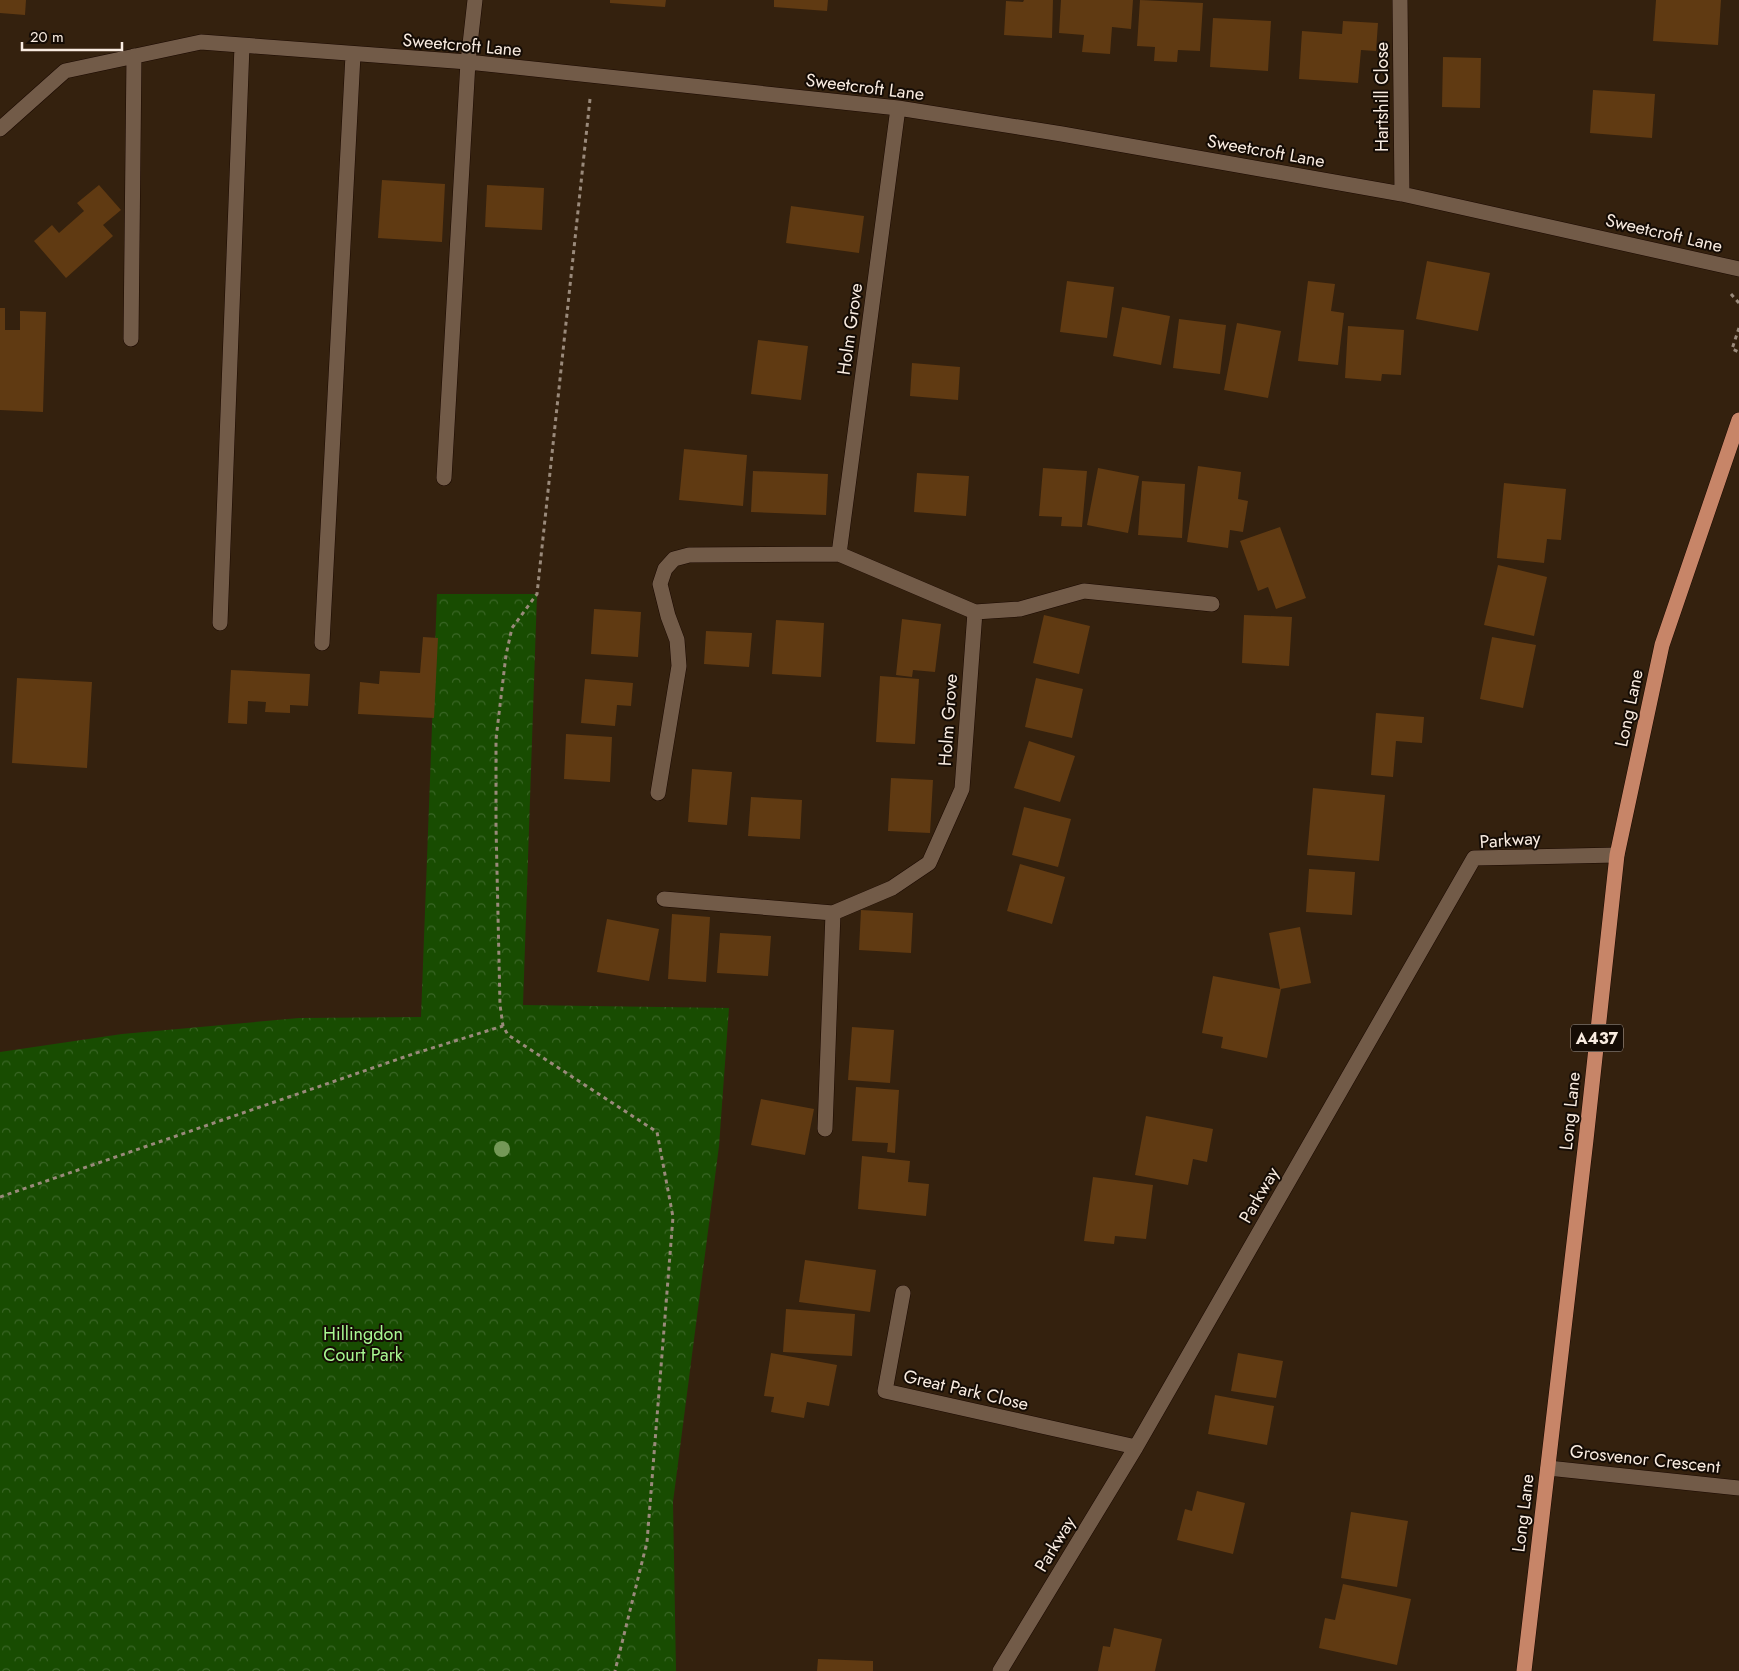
<svg xmlns="http://www.w3.org/2000/svg" width="1739" height="1671" font-family="Jost,sans-serif">
  <defs>
    <pattern id="park-crowns" width="20" height="18" patternUnits="userSpaceOnUse" patternTransform="scale(1.25)"><rect width="20" height="18" fill="#184c01"/><path d="M2 6a3 3 0 1 1 6 0M12 15a3 3 0 1 1 6 0" fill="none" stroke="#3a6626"/></pattern>
  </defs>
  <rect width="100%" height="100%" fill="#34210e"/>
  <path fill="url(#park-crowns)" d="M 437,594 L 537,594 L 523,1005 L 729,1008 L 719,1146 L 673,1502 L 676,1671 L 0,1671 L 0,1052 L 122,1034 L 299,1018 L 421,1017 Z"/>
  <path fill="#603a12" d="M 0,0 L 26,0 L 25,15 L 0,13 Z
    M 610,0 L 666,0 L 665,7 L 610,3 Z
    M 774,0 L 828,0 L 827,11 L 774,7 Z
    M 1024,0 L 1053,0 L 1052,38 L 1004,35 L 1006,1 L 1023,2 Z
    M 1061,0 L 1133,0 L 1131,29 L 1112,27 L 1110,54 L 1082,52 L 1084,35 L 1059,33 Z
    M 1140,0 L 1203,3 L 1200,51 L 1178,50 L 1177,62 L 1154,61 L 1155,47 L 1137,46 Z
    M 1656,0 L 1721,0 L 1718,45 L 1653,41 Z
    M 1213,18 L 1271,21 L 1268,71 L 1210,67 Z
    M 1343,21 L 1378,23 L 1376,51 L 1361,50 L 1358,83 L 1299,79 L 1302,31 L 1342,34 Z
    M 1443,57 L 1481,58 L 1480,108 L 1442,107 Z
    M 1593,90 L 1655,94 L 1652,138 L 1590,133 Z
    M 382,180 L 445,184 L 442,242 L 378,238 Z
    M 99,185 L 121,210 L 103,225 L 113,236 L 66,278 L 34,241 L 52,225 L 59,233 L 84,211 L 77,203 Z
    M 487,185 L 544,188 L 542,230 L 485,227 Z
    M 791,206 L 864,216 L 859,253 L 786,243 Z
    M 1427,261 L 1490,273 L 1478,331 L 1416,319 Z
    M 1067,281 L 1114,287 L 1107,338 L 1060,332 Z
    M 1308,281 L 1335,284 L 1331,311 L 1344,313 L 1338,365 L 1298,361 Z
    M 1122,307 L 1170,316 L 1161,365 L 1113,356 Z
    M 0,308 L 5,308 L 5,330 L 20,330 L 20,311 L 46,312 L 43,412 L 0,410 Z
    M 1179,319 L 1226,325 L 1220,374 L 1173,368 Z
    M 1237,323 L 1281,331 L 1268,398 L 1224,390 Z
    M 1348,326 L 1404,330 L 1401,375 L 1382,374 L 1381,381 L 1345,378 Z
    M 758,340 L 808,346 L 801,400 L 751,394 Z
    M 912,363 L 960,367 L 958,400 L 910,396 Z
    M 684,449 L 747,455 L 743,506 L 679,500 Z
    M 1198,466 L 1241,472 L 1238,499 L 1248,501 L 1243,532 L 1230,530 L 1228,548 L 1187,542 Z
    M 1043,468 L 1087,471 L 1082,527 L 1061,526 L 1062,517 L 1039,516 Z
    M 1098,468 L 1139,476 L 1128,533 L 1087,525 Z
    M 753,471 L 828,474 L 826,515 L 751,512 Z
    M 917,473 L 969,476 L 966,516 L 914,512 Z
    M 1142,481 L 1185,484 L 1182,538 L 1138,535 Z
    M 1504,483 L 1566,489 L 1561,540 L 1547,539 L 1544,563 L 1497,558 Z
    M 1280,527 L 1306,598 L 1276,609 L 1268,587 L 1258,591 L 1240,541 Z
    M 1498,565 L 1547,577 L 1534,636 L 1484,625 Z
    M 594,609 L 641,612 L 638,657 L 591,654 Z
    M 1044,615 L 1090,626 L 1079,674 L 1033,663 Z
    M 1244,615 L 1292,617 L 1289,666 L 1242,663 Z
    M 902,619 L 941,624 L 935,672 L 913,670 L 912,677 L 896,675 Z
    M 776,620 L 824,623 L 821,677 L 772,674 Z
    M 706,631 L 752,633 L 749,667 L 704,664 Z
    M 423,637 L 438,638 L 434,718 L 358,714 L 360,682 L 379,684 L 380,671 L 420,673 Z
    M 1492,637 L 1536,645 L 1523,708 L 1480,699 Z
    M 231,670 L 310,674 L 308,706 L 290,705 L 290,713 L 265,712 L 266,702 L 248,701 L 247,724 L 228,723 Z
    M 880,676 L 919,679 L 915,744 L 876,742 Z
    M 17,678 L 92,682 L 87,768 L 12,763 Z
    M 1036,678 L 1083,689 L 1072,738 L 1025,727 Z
    M 585,679 L 633,683 L 631,706 L 617,705 L 615,726 L 581,723 Z
    M 1376,713 L 1424,717 L 1422,743 L 1396,741 L 1393,777 L 1371,775 Z
    M 566,734 L 612,737 L 610,782 L 564,779 Z
    M 1029,741 L 1075,756 L 1060,802 L 1014,788 Z
    M 692,769 L 732,772 L 727,825 L 688,822 Z
    M 891,778 L 933,780 L 930,833 L 888,831 Z
    M 1313,788 L 1385,795 L 1379,861 L 1307,855 Z
    M 751,797 L 802,800 L 800,839 L 748,836 Z
    M 1024,807 L 1071,819 L 1058,867 L 1012,855 Z
    M 1020,864 L 1065,877 L 1052,924 L 1007,911 Z
    M 1309,869 L 1355,872 L 1352,915 L 1306,912 Z
    M 861,910 L 913,913 L 911,953 L 859,950 Z
    M 672,914 L 710,917 L 706,982 L 668,979 Z
    M 607,919 L 659,929 L 649,981 L 597,972 Z
    M 1300,927 L 1311,983 L 1281,989 L 1267,1058 L 1221,1048 L 1223,1037 L 1202,1033 L 1213,976 L 1280,989 L 1269,933 Z
    M 720,933 L 771,936 L 768,976 L 717,973 Z
    M 852,1027 L 894,1030 L 890,1083 L 848,1080 Z
    M 856,1087 L 899,1090 L 895,1153 L 887,1152 L 888,1143 L 852,1141 Z
    M 761,1099 L 814,1109 L 805,1155 L 751,1145 Z
    M 1146,1116 L 1213,1129 L 1207,1162 L 1193,1159 L 1188,1185 L 1135,1175 Z
    M 862,1156 L 910,1161 L 908,1182 L 929,1184 L 926,1216 L 858,1209 Z
    M 1093,1177 L 1153,1185 L 1146,1239 L 1115,1236 L 1114,1244 L 1084,1241 Z
    M 805,1260 L 876,1270 L 870,1312 L 799,1302 Z
    M 786,1309 L 855,1314 L 852,1356 L 783,1352 Z
    M 771,1353 L 837,1365 L 829,1406 L 807,1402 L 804,1418 L 771,1412 L 774,1397 L 764,1396 Z
    M 1238,1353 L 1283,1361 L 1276,1398 L 1231,1391 Z
    M 1215,1395 L 1274,1406 L 1267,1445 L 1208,1434 Z
    M 1197,1491 L 1245,1503 L 1233,1554 L 1177,1540 L 1185,1509 L 1192,1511 Z
    M 1351,1512 L 1408,1521 L 1397,1587 L 1341,1578 Z
    M 1343,1584 L 1411,1599 L 1397,1665 L 1319,1648 L 1325,1618 L 1335,1620 Z
    M 1114,1628 L 1162,1639 L 1155,1671 L 1098,1671 L 1103,1646 L 1110,1647 Z
    M 818,1659 L 873,1661 L 873,1671 L 817,1671 Z"/>
  <g fill="none" stroke-linecap="round" stroke-linejoin="round">
    <g stroke="#1b0900" stroke-width="16">
      <path id="minor" d="M 1400,0 L 1402,194
        M 0,129 L 65,71 L 201,42 L 468,62 L 898,108 L 1062,134 L 1402,194 L 1739,269
        M 131,339 L 134,56
        M 444,478 L 468,62 L 475,0
        M 975,612 L 1020,609 L 1084,591 L 1212,604
        M 220,623 L 242,46
        M 322,643 L 353,55
        M 658,793 L 679,666 L 677,640 L 668,616 L 660,584 L 665,569 L 674,559 L 689,555 L 839,554
        M 664,899 L 833,913
        M 825,1129 L 833,913 L 892,888 L 929,863 L 962,789 L 975,612 L 839,554 L 898,108
        M 903,1293 L 885,1391 L 1136,1447
        M 1548,1468 L 1739,1488
        M 1000,1671 L 1136,1447 L 1474,858 L 1617,855"/>
    </g>
    <g stroke="#1b0900" stroke-width="16">
      <path id="major" d="M 1524,1671 L 1586,1140 L 1617,855 L 1662,645 L 1739,420"/>
    </g>
    <path stroke="#9a8a7b" stroke-width="3" stroke-dasharray="4 4" stroke-linecap="butt" d="M 590,99 L 537,594 L 512,628 L 506,655 L 496,739 L 496,826 L 500,1005 L 503,1026 L 508,1035 L 657,1132 L 673,1217 L 647,1542 L 615,1671
      M 1731,294 L 1739,303
      M 1739,328 L 1732,349 L 1739,352
      M 0,1197 L 413,1054 L 503,1026"/>
    <use href="#minor" stroke="#725b48" stroke-width="15"/>
    <use href="#major" stroke="#c78568" stroke-width="15"/>
  </g>
  <circle fill="#749857" cx="502" cy="1149" r="8"/>
  <g text-anchor="middle" dominant-baseline="central" stroke-width="4" stroke-linejoin="round" paint-order="stroke">
    <rect fill="#150c05" stroke="#b5a99f" stroke-width="1" x="1571" y="1024.5" width="52" height="27" rx="4"/>
    <g font-size="16" font-weight="bold" fill="#f9ece1">
      <text x="1597" y="1038">A437</text>
    </g>
    <g font-size="18" fill="#f9ece1" stroke="#150c05">
      <text transform="translate(462 45) rotate(5)">Sweetcroft Lane</text>
      <text transform="translate(865 87) rotate(7)">Sweetcroft Lane</text>
      <text transform="translate(1382 97) rotate(-90)">Hartshill Close</text>
      <text transform="translate(1266 151) rotate(10)">Sweetcroft Lane</text>
      <text transform="translate(1664 233) rotate(13)">Sweetcroft Lane</text>
      <text transform="translate(850 329) rotate(-82)">Holm Grove</text>
      <text transform="translate(1629 708) rotate(-78)">Long Lane</text>
      <text transform="translate(948 720) rotate(-86)">Holm Grove</text>
      <text transform="translate(1510 840) rotate(-4)">Parkway</text>
      <text transform="translate(1570 1111) rotate(-84)">Long Lane</text>
      <text transform="translate(1259 1195) rotate(-60)">Parkway</text>
      <text transform="translate(966 1390) rotate(13)">Great Park Close</text>
      <text transform="translate(1645 1459) rotate(6)">Grosvenor Crescent</text>
      <text transform="translate(1523 1513) rotate(-83)">Long Lane</text>
      <text transform="translate(1055 1544) rotate(-59)">Parkway</text>
    </g>
    <g font-size="18" fill="#a9f992" stroke="#150c05">
      <text x="363" y="1334">Hillingdon<tspan x="363" dy="21">Court Park</tspan></text>
    </g>
  </g>
  <path d="M22 42v8h100v-8" fill="none" stroke="#f9ece1" stroke-width="2.5"/>
  <text x="30" y="42" font-size="15" fill="#f9ece1" stroke="#150c05" stroke-width="4" paint-order="stroke">20 m</text>
</svg>
